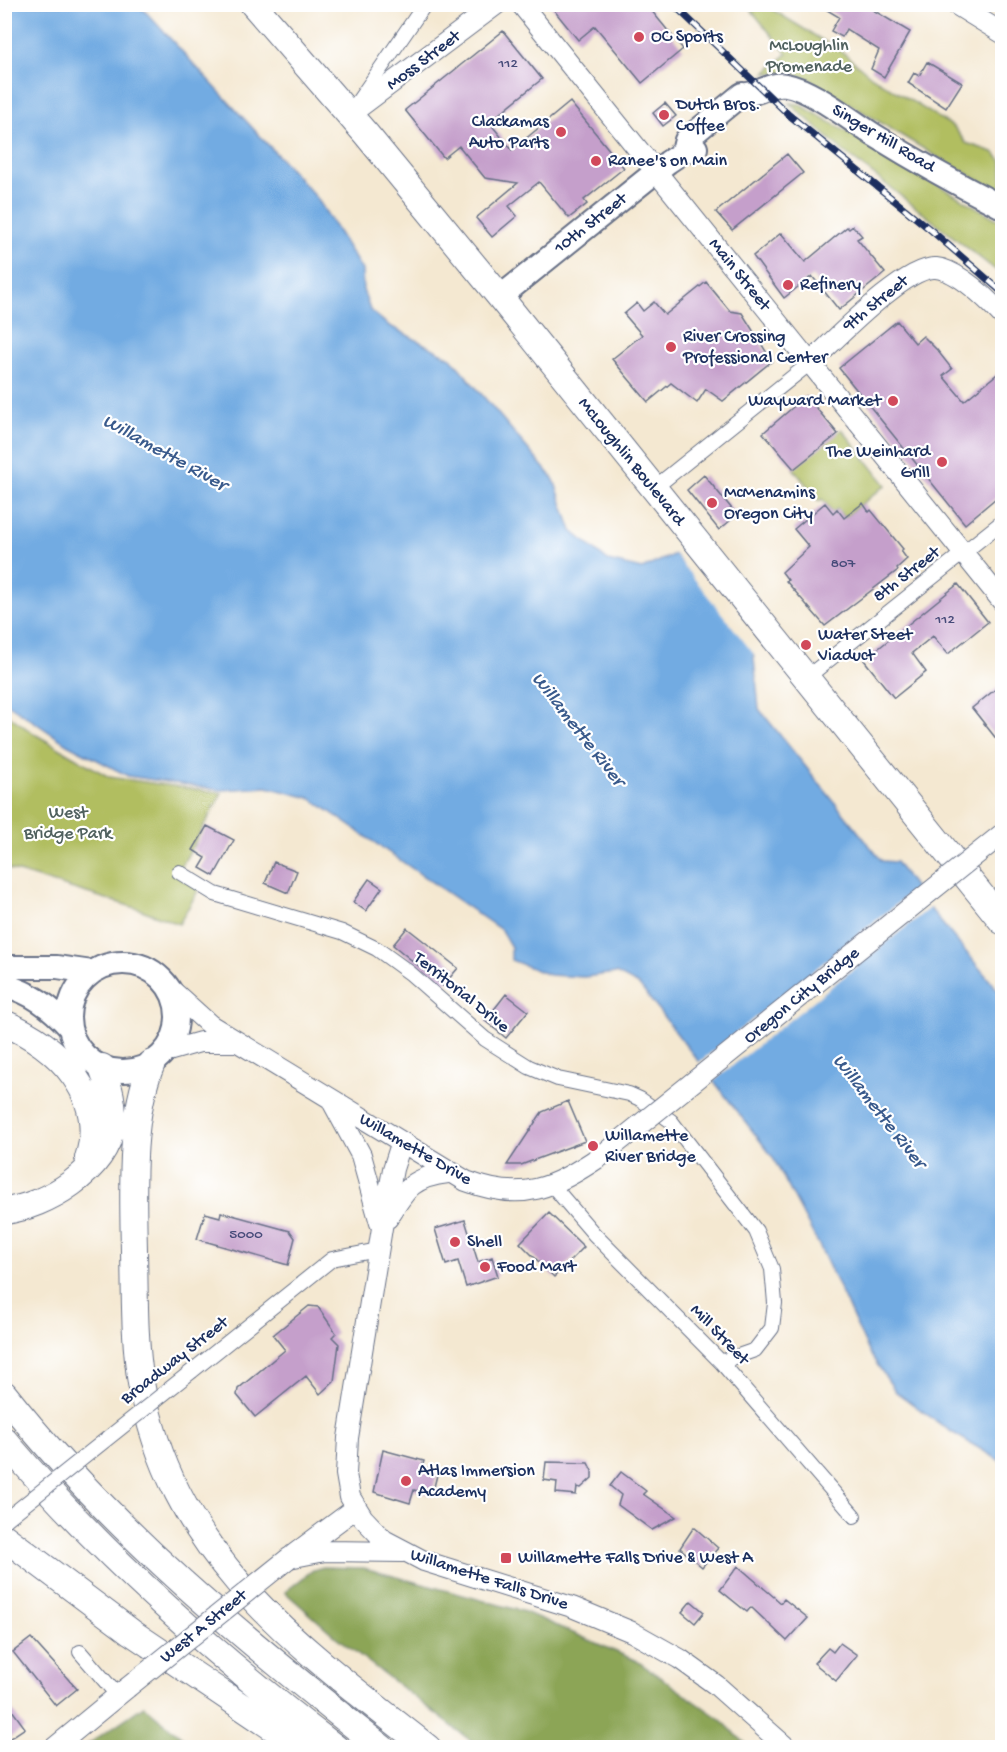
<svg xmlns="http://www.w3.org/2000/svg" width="1007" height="1752" font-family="'Gochi Hand',sans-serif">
  <rect width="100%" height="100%" fill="#fff"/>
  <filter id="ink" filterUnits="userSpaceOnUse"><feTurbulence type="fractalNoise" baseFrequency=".0167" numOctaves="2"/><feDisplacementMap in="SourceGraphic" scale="12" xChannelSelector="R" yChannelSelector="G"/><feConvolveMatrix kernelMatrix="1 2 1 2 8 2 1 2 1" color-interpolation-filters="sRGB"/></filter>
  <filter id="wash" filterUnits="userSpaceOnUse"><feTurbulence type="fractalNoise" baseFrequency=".008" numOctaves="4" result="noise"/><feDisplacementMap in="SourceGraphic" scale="24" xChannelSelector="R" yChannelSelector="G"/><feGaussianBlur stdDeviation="1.35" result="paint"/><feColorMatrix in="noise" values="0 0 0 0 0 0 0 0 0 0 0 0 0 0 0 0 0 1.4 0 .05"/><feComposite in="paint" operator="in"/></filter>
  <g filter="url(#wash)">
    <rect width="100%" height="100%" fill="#f4e8d1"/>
    <path fill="#b1be60" stroke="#66765f" stroke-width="1.5" d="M 747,5 L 765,5 L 845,54 L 872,77 L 954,127 L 966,143 L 993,152 L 1002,161 L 1002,192 L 952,166 L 807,78 L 789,73 L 765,73 L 787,54 Z
      M 789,103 L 799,104 L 1002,222 L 1002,275 L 842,150 Z
      M 842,429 L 886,485 L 844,518 L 837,509 L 833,513 L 822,499 L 819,501 L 793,468 Z
      M 4,712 L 33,733 L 109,777 L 222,793 L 178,873 L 200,887 L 179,924 L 139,909 L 5,868 Z"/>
    <path fill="#8ca556" stroke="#546a5a" stroke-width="1.5" d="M 323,1567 L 364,1568 L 525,1612 L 637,1661 L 720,1719 L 749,1747 L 479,1747 L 336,1637 L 285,1592 L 313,1570 Z
      M 144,1706 L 194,1747 L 84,1747 Z"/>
    <path fill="#72abe2" stroke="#466da0" stroke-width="1.5" d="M 134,4 L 144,10 L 317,198 L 362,270 L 363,290 L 370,310 L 388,325 L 451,358 L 554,480 L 572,531 L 608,561 L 642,569 L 675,554 L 753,648 L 759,709 L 882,861 L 896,862 L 935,915 L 1002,995 L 1002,1462 L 950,1431 L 896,1392 L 870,1354 L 821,1249 L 772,1156 L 639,985 L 616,973 L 584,977 L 549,975 L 511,960 L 511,947 L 501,930 L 310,798 L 267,787 L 221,790 L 128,776 L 67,744 L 5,702 L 4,5 Z"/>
    <path fill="#f4e8d1" d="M 673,552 L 677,552 L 756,646 L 757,658 Z
      M 918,887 L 932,906 L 711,1083 L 697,1064 Z"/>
    <g id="blocks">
      <path fill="#c59fcb" d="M 549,4 L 646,4 L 683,49 L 642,83 L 595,26 L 578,40 Z
        M 817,4 L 863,4 L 910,32 L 884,77 L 871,69 L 879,50 L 846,29 L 842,37 L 831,31 L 839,17 Z
        M 503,31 L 542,79 L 489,122 L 512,150 L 570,102 L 624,168 L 584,200 L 587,204 L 569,218 L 539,182 L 509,206 L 517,216 L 492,237 L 476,218 L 518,183 L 485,178 L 459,146 L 444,158 L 405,110 Z
        M 927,62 L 962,83 L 946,108 L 908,83 L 914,73 L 919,76 Z
        M 665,103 L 676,116 L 663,126 L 653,113 Z
        M 787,154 L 803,173 L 732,230 L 716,212 Z
        M 853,226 L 862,236 L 857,239 L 885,273 L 839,310 L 812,276 L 784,298 L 753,256 L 781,233 L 805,262 L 847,227 L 849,229 Z
        M 706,282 L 730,311 L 742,313 L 772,361 L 723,401 L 706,389 L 697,403 L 671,383 L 648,402 L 612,359 L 642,335 L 624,314 L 637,303 L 643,311 L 654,302 L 665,315 Z
        M 897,321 L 915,343 L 923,336 L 937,350 L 952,369 L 943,376 L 964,401 L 1002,370 L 1002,493 L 965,524 L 839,368 Z
        M 806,396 L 838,434 L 794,469 L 763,433 Z
        M 704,475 L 737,515 L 719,530 L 687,490 Z
        M 825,503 L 833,513 L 837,509 L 844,518 L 863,503 L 869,512 L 871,510 L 903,549 L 901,551 L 907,559 L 897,568 L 898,570 L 825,626 L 786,581 L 788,580 L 782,572 L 809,547 L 794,529 Z
        M 958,584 L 988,622 L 948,654 L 933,636 L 912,653 L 926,672 L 894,698 L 864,660 Z
        M 1002,684 L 1002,746 L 972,708 Z
        M 207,826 L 234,840 L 214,876 L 200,868 L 206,858 L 193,850 Z
        M 274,862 L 297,871 L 288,893 L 265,883 Z
        M 369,879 L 382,888 L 366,911 L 353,902 Z
        M 407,928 L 458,968 L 443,986 L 393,945 Z
        M 506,994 L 528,1011 L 506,1038 L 485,1021 Z
        M 568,1101 L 585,1141 L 521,1165 L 507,1165 L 542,1112 Z
        M 221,1212 L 290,1231 L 295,1238 L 288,1265 L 197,1239 L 205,1213 L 220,1217 Z
        M 549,1213 L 584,1247 L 554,1277 L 520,1243 Z
        M 465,1220 L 478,1262 L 492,1257 L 498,1276 L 466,1287 L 458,1261 L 446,1265 L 435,1229 Z
        M 309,1306 L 318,1307 L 336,1333 L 332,1337 L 339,1344 L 334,1381 L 320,1394 L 306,1376 L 255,1417 L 237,1395 L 238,1389 L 285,1350 L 273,1335 Z
        M 383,1450 L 424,1461 L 422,1467 L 438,1471 L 432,1495 L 414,1490 L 410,1503 L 374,1492 Z
        M 546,1462 L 588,1463 L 592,1471 L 592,1478 L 581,1488 L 577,1487 L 576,1495 L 556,1493 L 557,1482 L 544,1480 Z
        M 621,1472 L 646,1491 L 643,1494 L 676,1517 L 652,1530 L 618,1505 L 621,1495 L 610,1486 Z
        M 694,1527 L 718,1548 L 702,1567 L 680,1548 Z
        M 738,1566 L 781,1603 L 784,1599 L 808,1618 L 787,1641 L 751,1607 L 747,1612 L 720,1590 Z
        M 691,1601 L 704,1612 L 695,1623 L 682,1612 Z
        M 31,1638 L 77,1689 L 56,1706 L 13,1652 Z
        M 840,1643 L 857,1655 L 836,1681 L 814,1663 L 828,1648 L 833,1652 Z
        M 4,1699 L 25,1728 L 4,1742 Z"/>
    </g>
  </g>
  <g filter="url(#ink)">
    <use href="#blocks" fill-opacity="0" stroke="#677086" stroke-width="1.5"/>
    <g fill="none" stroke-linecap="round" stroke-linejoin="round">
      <g stroke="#677086" stroke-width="16">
        <path id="street" d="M 357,103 L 425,4
          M 653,489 L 810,363
          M 806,678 L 1002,522
          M 179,872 L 215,894 L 342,932 L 377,949 L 410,973 L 485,1039 L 529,1067 L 558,1079 L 629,1094 L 640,1099 L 671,1121 L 756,1231 L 772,1269 L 775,1303 L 772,1328 L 755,1350 L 721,1362
          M 552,1185 L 594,1234 L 721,1362 L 854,1516
          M 192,1371 L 332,1259 L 378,1250
          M 80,1652 L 118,1696"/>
      </g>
      <g stroke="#677086" stroke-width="22">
        <path id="secondary" d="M 521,4 L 1002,601
          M 955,4 L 1002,33
          M 349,115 L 497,4
          M 810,363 C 833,342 906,265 936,268 C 958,270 988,300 1002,315
          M 168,987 L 210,1025 L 466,1181 C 523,1203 553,1188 601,1156
          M 165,1052 L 200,1042 L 236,1042
          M 333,1103 L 361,1155 L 380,1223
          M 401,1144 L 393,1169 L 382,1228 L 348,1438 L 346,1474 L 350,1497 L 363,1518 L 384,1540 L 424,1561 L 572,1607 L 632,1632 L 680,1659 L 716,1685 L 787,1748
          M 388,1218 C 406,1189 412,1177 448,1173
          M 293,1555 L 356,1508
          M 289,1558 L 325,1551 L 403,1552
          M 54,1748 L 127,1688"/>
      </g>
      <g stroke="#677086" stroke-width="26">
        <path id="primary" d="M 683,152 L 686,140 L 742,94 C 758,96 769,82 786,85 C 813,90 850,120 874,135 C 916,161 959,185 1002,207
          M 500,297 L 668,162 L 683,152 L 696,148
          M69 1017a54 54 0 1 1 108 0a54 54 0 1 1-108 0Z
          M 4,967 L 57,967 L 92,972
          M 4,985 C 32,993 51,1007 70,1028"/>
      </g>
      <g stroke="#677086" stroke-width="28">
        <path id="highway" d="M 253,4 L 366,134 L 500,297 L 1002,921
          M 4,1023 C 59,1045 108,1097 88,1158
          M 152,1063 C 129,1118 133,1192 134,1251 C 135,1294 134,1341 141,1383 C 173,1558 297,1645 428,1748
          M 4,1211 C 47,1206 104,1171 112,1126 C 115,1106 109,1086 102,1067
          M 4,1394 C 111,1530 246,1641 382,1748
          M 4,1440 C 102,1555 216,1657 336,1748
          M 4,1537 L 131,1632 L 303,1748"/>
      </g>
      <use href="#street" stroke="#fff" stroke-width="14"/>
      <use href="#secondary" stroke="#fff" stroke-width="20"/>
      <use href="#primary" stroke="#fff" stroke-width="22"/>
      <use href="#highway" stroke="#fff" stroke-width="26"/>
      <g stroke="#1b2f5e" stroke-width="7">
        <path id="rail" d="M 673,4 L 789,115 L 932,231 L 1002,292"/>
      </g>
      <use href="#rail" stroke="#fff" stroke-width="4.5" stroke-dasharray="14" stroke-linecap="butt"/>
      <g stroke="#677086" stroke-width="16" stroke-linecap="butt">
        <path id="street-bridge" d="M 4,1521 L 192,1371"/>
      </g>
      <g stroke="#677086" stroke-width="22" stroke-linecap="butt">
        <path id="secondary-bridge" d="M 601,1156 L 1002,834
          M 127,1688 L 289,1558"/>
      </g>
      <use href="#street-bridge" stroke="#fff" stroke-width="14"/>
      <use href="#secondary-bridge" stroke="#fff" stroke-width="20"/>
    </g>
  </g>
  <g fill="#d1495b" stroke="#fff" stroke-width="2">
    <circle cx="639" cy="37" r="6"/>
    <circle cx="664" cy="115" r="6"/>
    <circle cx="561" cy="132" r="6"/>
    <circle cx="596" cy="161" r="6"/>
    <circle cx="788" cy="285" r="6"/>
    <circle cx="671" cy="347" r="6"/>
    <circle cx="893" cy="401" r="6"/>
    <circle cx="942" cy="462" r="6"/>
    <circle cx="712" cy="503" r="6"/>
    <circle cx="806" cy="645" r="6"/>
    <circle cx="593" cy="1146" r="6"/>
    <circle cx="455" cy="1242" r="6"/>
    <circle cx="485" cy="1267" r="6"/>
    <circle cx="406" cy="1481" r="6"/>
    <rect x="500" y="1552" width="12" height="12" rx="3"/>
  </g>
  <g text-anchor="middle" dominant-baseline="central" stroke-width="4.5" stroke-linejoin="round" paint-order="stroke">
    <g font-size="15" fill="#464b79">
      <text x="508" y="64">112</text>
      <text x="843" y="564">807</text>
      <text x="945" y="620">112</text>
      <text x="246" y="1235">5000</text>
    </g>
    <g font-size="18" fill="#1b2f5e" stroke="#fff" text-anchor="start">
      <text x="651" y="37">OC Sports</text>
      <text x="676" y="105">Dutch Bros.<tspan x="676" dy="21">Coffee</tspan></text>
      <text x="549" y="122" text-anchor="end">Clackamas<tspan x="549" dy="21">Auto Parts</tspan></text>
      <text x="608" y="161">Ranee's on Main</text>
      <text x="800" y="285">Refinery</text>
      <text x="683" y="337">River Crossing<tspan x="683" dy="21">Professional Center</tspan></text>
      <text x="881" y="401" text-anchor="end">Wayward Market</text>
      <text x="930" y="452" text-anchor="end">The Weinhard<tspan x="930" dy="21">Grill</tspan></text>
      <text x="724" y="493">McMenamins<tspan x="724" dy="21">Oregon City</tspan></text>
      <text x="818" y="635">Water Steet<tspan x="818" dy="21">Viaduct</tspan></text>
      <text x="605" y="1136">Willamette<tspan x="605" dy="21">River Bridge</tspan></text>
      <text x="467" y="1242">Shell</text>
      <text x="497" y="1267">Food Mart</text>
      <text x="418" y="1471">Atlas Immersion<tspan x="418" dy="21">Academy</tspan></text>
      <text x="518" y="1558">Willamette Falls Drive &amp; West A</text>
    </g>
    <g font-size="18" fill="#50615f" stroke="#fff">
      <text x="809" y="46">McLoughlin<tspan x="809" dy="21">Promenade</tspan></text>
      <text x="68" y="813">West<tspan x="68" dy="21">Bridge Park</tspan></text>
    </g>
    <g font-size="18" fill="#1b2f5e" stroke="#fff">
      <text transform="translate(424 61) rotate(-37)">Moss Street</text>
      <text transform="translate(883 139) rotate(31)">Singer Hill Road</text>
      <text transform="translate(591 224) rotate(-38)">10th Street</text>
      <text transform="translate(739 275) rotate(51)">Main Street</text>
      <text transform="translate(876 304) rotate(-39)">9th Street</text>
      <text transform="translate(631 462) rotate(51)">McLoughlin Boulevard</text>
      <text transform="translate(907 575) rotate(-38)">8th Street</text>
      <text transform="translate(461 993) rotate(39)">Territorial Drive</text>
      <text transform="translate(802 996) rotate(-39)">Oregon City Bridge</text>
      <text transform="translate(415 1150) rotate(30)">Willamette Drive</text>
      <text transform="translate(719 1335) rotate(46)">Mill Street</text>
      <text transform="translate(175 1361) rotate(-38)">Broadway Street</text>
      <text transform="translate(489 1580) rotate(18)">Willamette Falls Drive</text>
      <text transform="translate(204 1627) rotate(-39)">West A Street</text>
    </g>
    <g font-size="20" font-style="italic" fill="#395a8c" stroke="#fff">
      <text transform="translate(164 454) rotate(29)">Willamette River</text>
      <text transform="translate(577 730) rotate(52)">Willamette River</text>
      <text transform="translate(878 1112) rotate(52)">Willamette River</text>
    </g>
  </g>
  <rect width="1007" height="1752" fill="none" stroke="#fff" stroke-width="24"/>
</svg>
